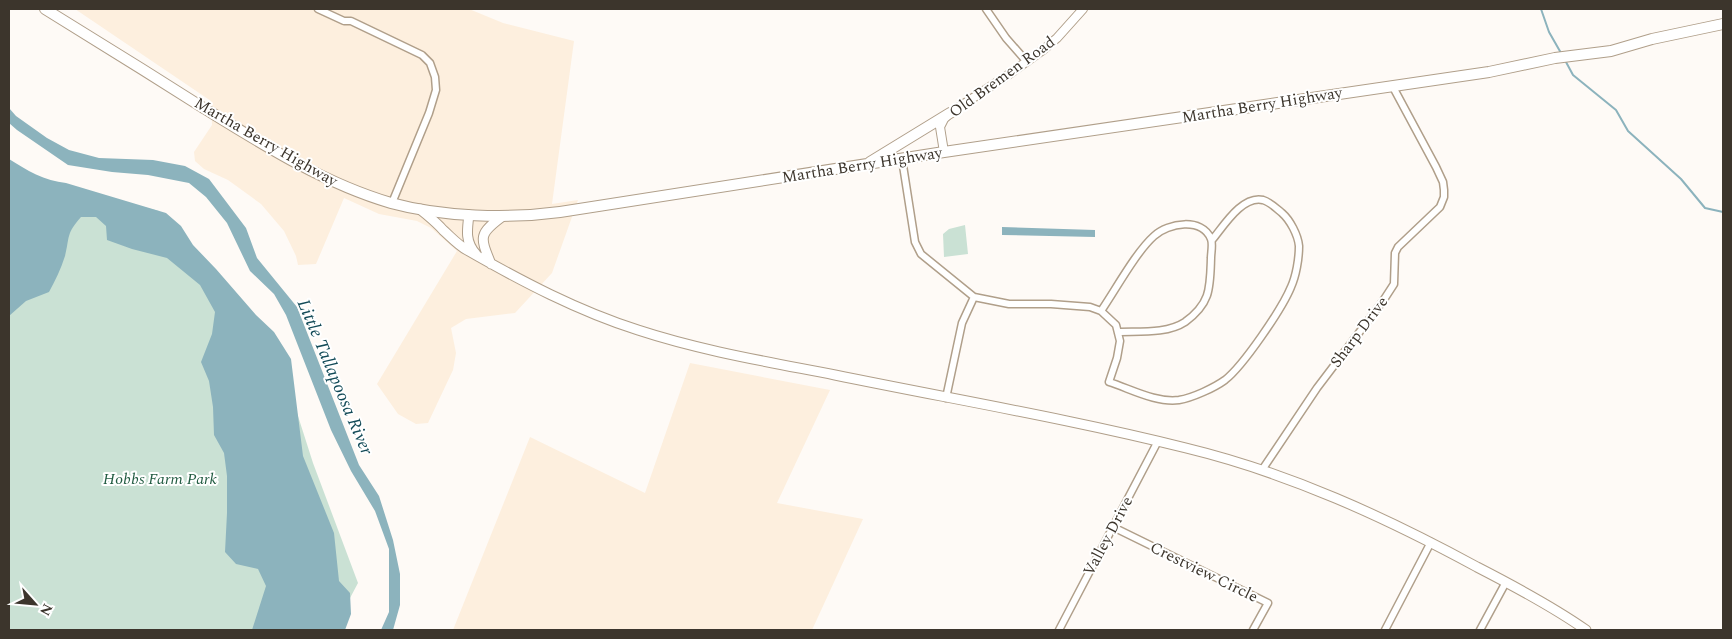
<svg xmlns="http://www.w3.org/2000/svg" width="1732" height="639" font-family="Spectral,serif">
  <rect width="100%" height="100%" fill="#fefaf6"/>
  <path fill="#fdefde" d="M 75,9 L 469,9 L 503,23 L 574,41 L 552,204 L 578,200 L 552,273 L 515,313 L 466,319 L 451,328 L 456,353 L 453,370 L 428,423 L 416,424 L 398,414 L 377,384 L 457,251 L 431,228 L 417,221 L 379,214 L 344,198 L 316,264 L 298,265 L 296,256 L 284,231 L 261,204 L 228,180 L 204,169 L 195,161 L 194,152 L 212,125 L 211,101 Z
    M 690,363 L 830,390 L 777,503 L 863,519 L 812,630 L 453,630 L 530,437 L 645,493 Z"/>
  <path fill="#cae1d4" d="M 9,172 L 159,211 L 275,344 L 313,463 L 358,583 L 333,630 L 9,630 Z
    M 965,225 L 968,254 L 944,257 L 943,234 L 949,229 Z"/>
  <path fill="#8cb3bd" d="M 9,108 L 16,116 L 47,138 L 69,150 L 99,158 L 153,160 L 185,166 L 209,179 L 246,228 L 257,258 L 297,307 L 359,465 L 379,496 L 393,540 L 400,574 L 400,605 L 393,630 L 381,630 L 389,612 L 389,549 L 375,511 L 351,471 L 331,430 L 286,315 L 274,294 L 250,271 L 227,223 L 206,197 L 189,183 L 148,175 L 112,172 L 68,165 L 17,130 L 9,123 Z
    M 9,159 C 26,170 45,181 66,183 L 166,213 L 181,226 L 193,245 L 216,269 L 256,315 L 274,332 L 291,359 L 303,456 L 334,533 L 339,581 L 350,593 L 351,614 L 345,630 L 252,630 L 266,586 L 258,569 L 236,564 L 225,552 L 227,513 L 227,476 L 224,453 L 214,435 L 213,407 L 209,381 L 201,362 L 212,334 L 215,312 L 200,285 L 167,258 L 132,249 L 107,240 L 106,226 L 96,217 L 81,217 C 66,234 70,236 65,256 C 61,269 55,281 49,292 L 26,301 L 9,316 Z
    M 1002,227 L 1095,230 L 1095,237 L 1002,235 Z"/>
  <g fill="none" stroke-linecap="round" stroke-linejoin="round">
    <path stroke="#8cb3bd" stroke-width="2" d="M 1541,9 L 1549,32 L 1561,53
      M 1566,62 L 1573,75 L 1616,110 L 1628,131 L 1681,179 L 1705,208 L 1723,212"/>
    <g stroke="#b09f8a" stroke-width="9">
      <path id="minor" d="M 318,9 L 344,21 L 351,21 L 422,55 L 430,63 L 435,77 L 436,90 L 429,113 L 392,203
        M 986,9 L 1006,38 L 1027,62
        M 902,159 L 915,242 L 921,254 L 974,297 L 1009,304 L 1051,304 L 1090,307 L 1101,311 L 1116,325 L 1120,341 L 1117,358 L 1109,382 C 1131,389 1156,403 1179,400 C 1192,398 1214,388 1225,380 C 1243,366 1282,309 1291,287 C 1296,276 1299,259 1299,246 C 1298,235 1290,220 1282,213 C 1276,208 1270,202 1263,200 C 1242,195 1223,227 1212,240
        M 1101,311 C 1116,289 1136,252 1154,236 C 1168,223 1202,217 1211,239 C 1213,244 1211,253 1211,258 C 1210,288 1211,303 1185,322 C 1167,334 1138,331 1118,332
        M 946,398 L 962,323 L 974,297
        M 1262,470 L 1317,388 L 1383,301 L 1394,284 L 1395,253 L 1398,247 L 1440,207 L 1444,197 L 1444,190 L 1443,182 L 1436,167 L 1393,87
        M 1113,527 L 1268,603 L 1253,630
        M 1059,630 L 1158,441
        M 1385,630 L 1431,542
        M 1480,630 L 1506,582"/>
    </g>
    <g stroke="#b09f8a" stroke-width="10">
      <path id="tertiary" d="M 944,152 L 940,127 L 944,119 L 950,113 L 1005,77 L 1043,50 L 1057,38 L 1083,9"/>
    </g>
    <g stroke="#b09f8a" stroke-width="11">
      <path id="secondary" d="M 420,209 C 428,216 436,222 443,230 C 451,237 458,245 467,250 C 521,281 578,311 638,330 C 702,351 769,362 835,375 C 952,399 1070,419 1186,448 C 1289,473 1385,517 1477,567 C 1514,586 1552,606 1586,630
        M 469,215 C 467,230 465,242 476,254
        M 491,264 C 480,237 478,234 503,216"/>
    </g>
    <g stroke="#b09f8a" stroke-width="12">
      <path id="primary" d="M 45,9 C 97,41 150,74 202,107 C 262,144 323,183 391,203 C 442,217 508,219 560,212 L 944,152 L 1489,72 L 1555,58 L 1611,51 L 1652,39 L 1723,24
        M 870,162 L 950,113"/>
    </g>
    <use href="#minor" stroke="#fff" stroke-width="6"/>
    <use href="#tertiary" stroke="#fff" stroke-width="8"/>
    <use href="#secondary" stroke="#fff" stroke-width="9"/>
    <use href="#primary" stroke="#fff" stroke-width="10"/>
  </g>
  <g text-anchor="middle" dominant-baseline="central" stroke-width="4" stroke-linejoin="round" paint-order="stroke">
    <g font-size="16" fill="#3c352c" stroke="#fff">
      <text transform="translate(1002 77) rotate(-36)">Old Bremen Road</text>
      <text transform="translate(1262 105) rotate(-9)">Martha Berry Highway</text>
      <text transform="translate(266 142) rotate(30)">Martha Berry Highway</text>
      <text transform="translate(862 165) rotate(-9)">Martha Berry Highway</text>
      <text transform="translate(1359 332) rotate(-53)">Sharp Drive</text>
      <text transform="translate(1108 536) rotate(-62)">Valley Drive</text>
      <text transform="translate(1204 572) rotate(26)">Crestview Circle</text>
    </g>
    <g font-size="16" font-style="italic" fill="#215b41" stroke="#fff">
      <text x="160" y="479">Hobbs Farm Park</text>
    </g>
    <g font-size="18" font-style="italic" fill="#124a57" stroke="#fff">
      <text transform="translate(335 377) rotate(67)">Little Tallapoosa River</text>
    </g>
  </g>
  <rect width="1732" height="639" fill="none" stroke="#3c352c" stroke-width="20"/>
  <g transform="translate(35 604) rotate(117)" stroke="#ffffff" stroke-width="4" paint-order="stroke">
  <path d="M0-4L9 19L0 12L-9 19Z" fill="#3c352c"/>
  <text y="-8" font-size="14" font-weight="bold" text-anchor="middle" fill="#3c352c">N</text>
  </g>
</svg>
